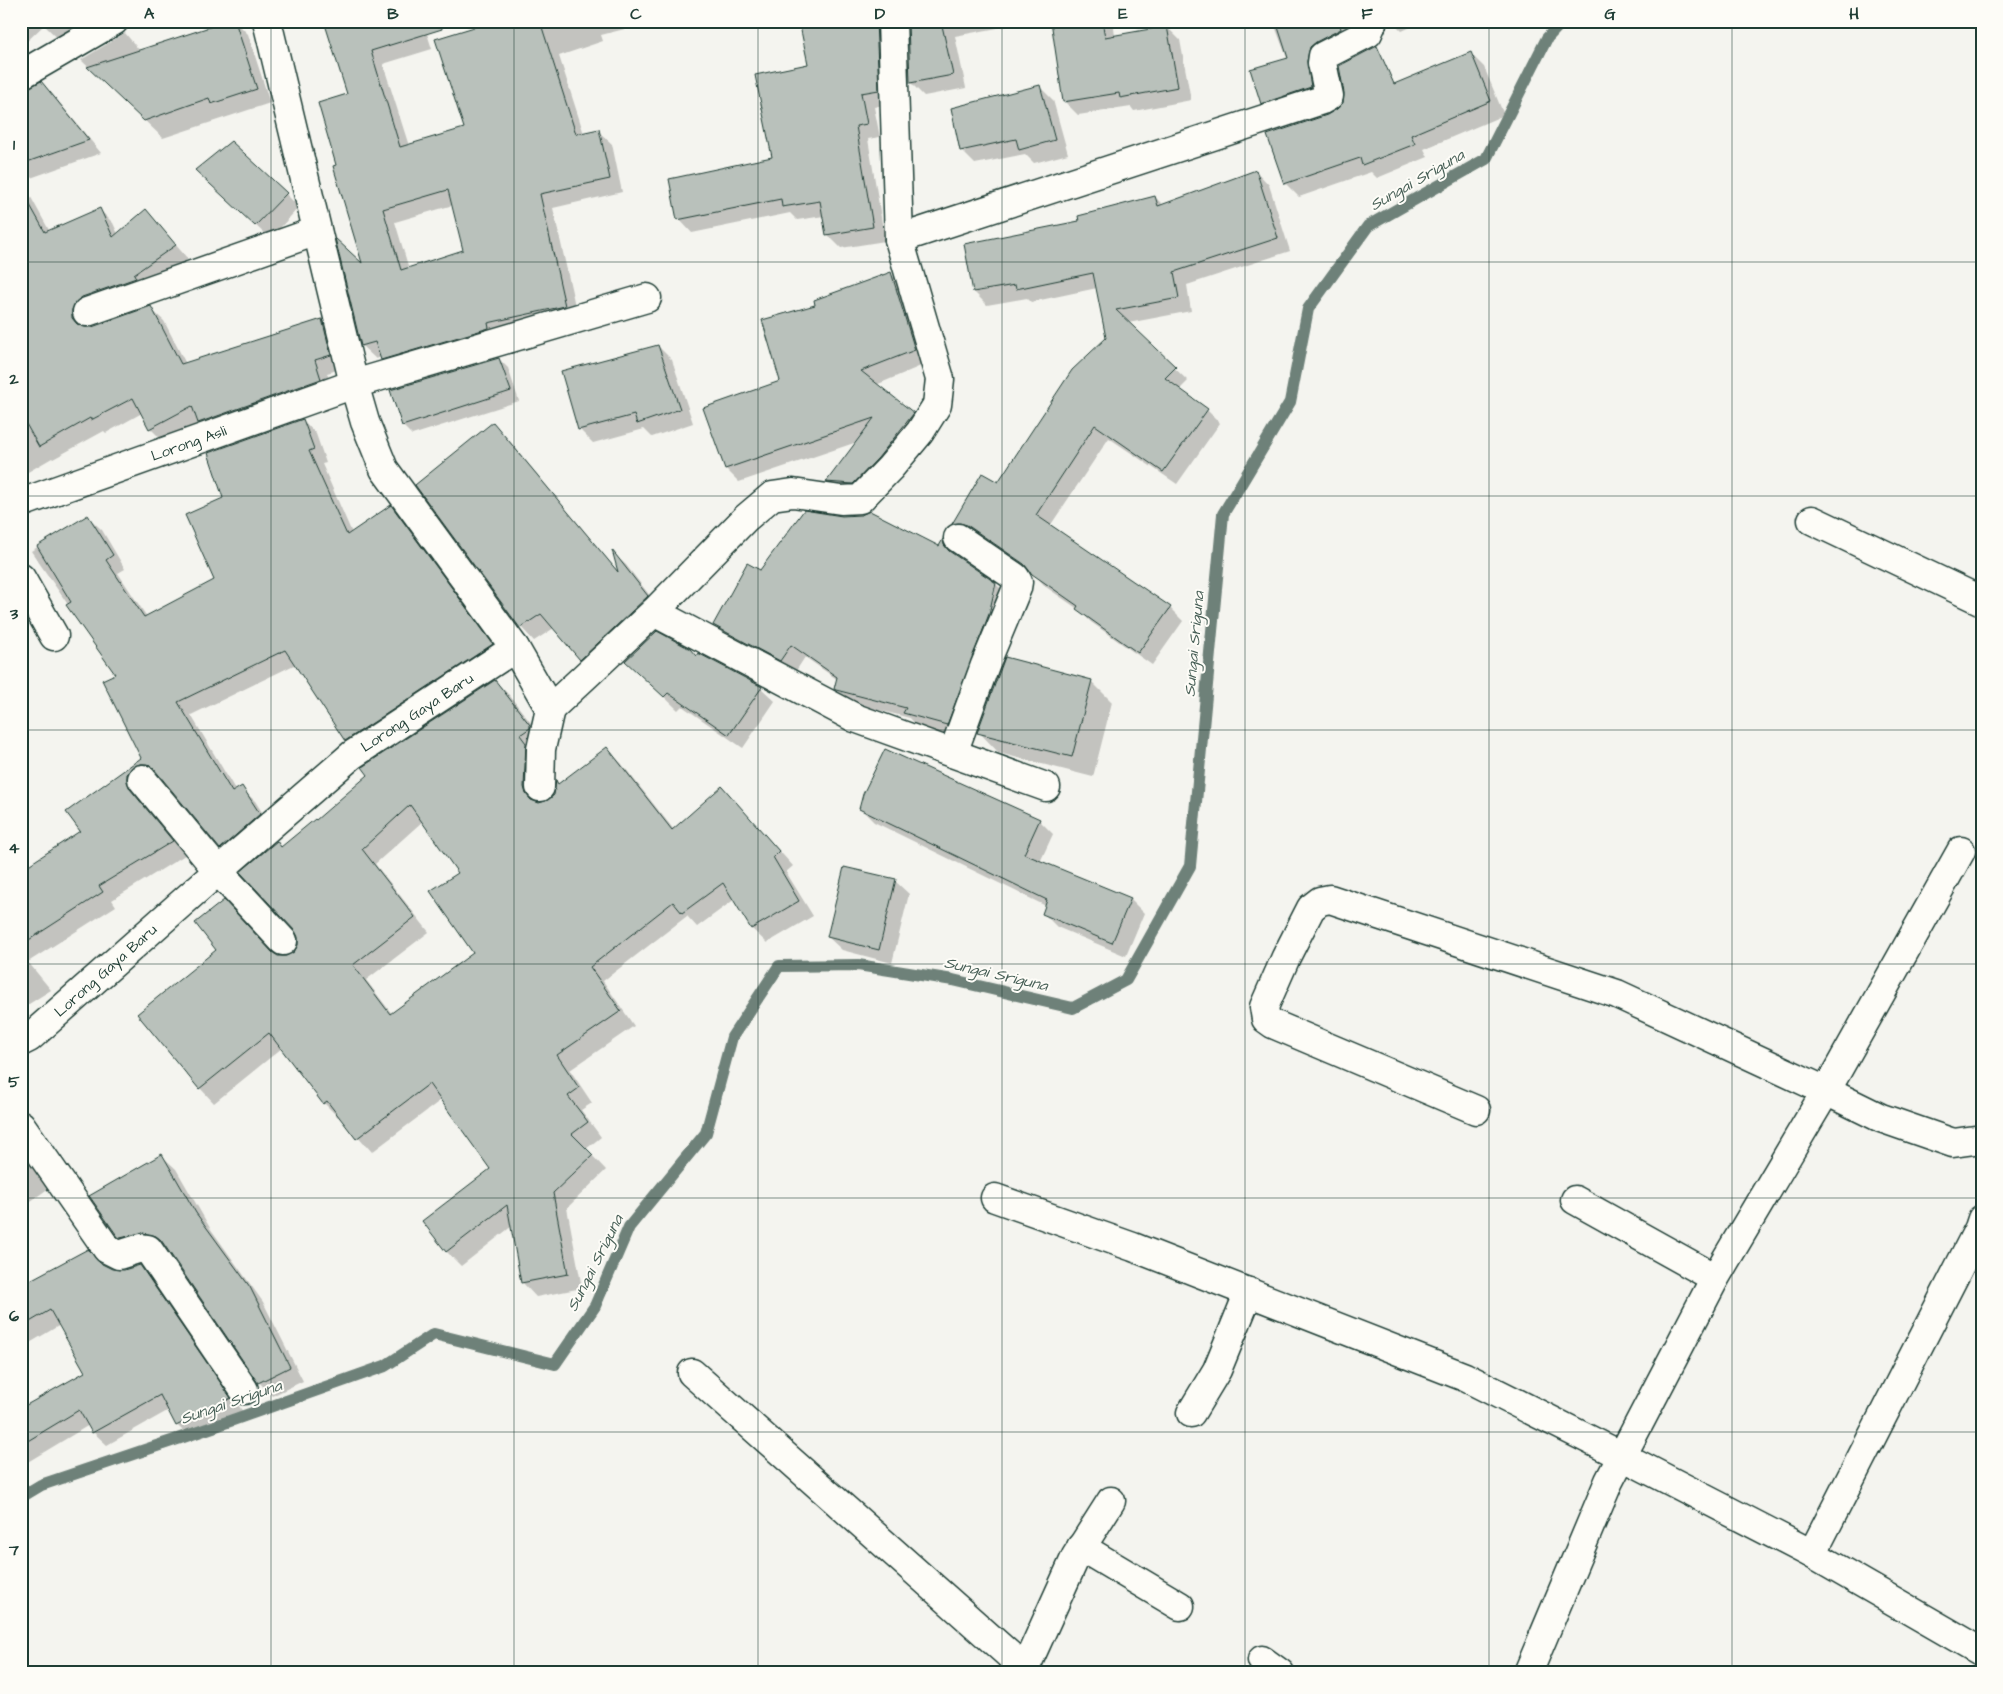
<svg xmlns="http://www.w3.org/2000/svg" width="2003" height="1694" font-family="'Architects Daughter',sans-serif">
  <rect width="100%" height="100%" fill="#f4f4ef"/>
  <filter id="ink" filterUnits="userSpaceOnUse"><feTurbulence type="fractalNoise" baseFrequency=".02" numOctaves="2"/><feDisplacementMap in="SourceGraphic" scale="10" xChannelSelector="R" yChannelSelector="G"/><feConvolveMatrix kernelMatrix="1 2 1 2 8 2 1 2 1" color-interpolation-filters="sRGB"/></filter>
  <g filter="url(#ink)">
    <path fill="#0003" fill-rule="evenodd" d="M 21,21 L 121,21 L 70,50 L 44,25 L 21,47 Z
      M 235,21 L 248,34 L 270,103 L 163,138 L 81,60 L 125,33 L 140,51 Z
      M 325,21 L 423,21 L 432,49 L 383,64 L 409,146 L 466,129 L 487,25 L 486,21 L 656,21 L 601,35 L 603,41 L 559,56 L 584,134 L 598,131 L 612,144 L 622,192 L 553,208 L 578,319 L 395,373 L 381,357 L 376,359 L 362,346 L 365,267 L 338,166 L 348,95 ZM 453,205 L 464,251 L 409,269 L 395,222 Z
      M 800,21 L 897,21 L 892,103 L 874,107 L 880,137 L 868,139 L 885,241 L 841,248 L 827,234 L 824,216 L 797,220 L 790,213 L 692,233 L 679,219 L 773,158 L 809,65 Z
      M 909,21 L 1035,21 L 955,36 L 966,88 L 924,96 L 911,83 Z
      M 1052,21 L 1113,21 L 1115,36 L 1167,27 L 1180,40 L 1191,100 L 1134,111 L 1131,107 L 1078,115 L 1064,101 Z
      M 1273,21 L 1377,21 L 1319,71 L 1303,79 L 1290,66 Z
      M 1392,21 L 1424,21 L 1402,31 Z
      M 1470,53 L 1484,67 L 1504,115 L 1424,149 L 1428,157 L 1377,178 L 1371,172 L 1299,197 L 1285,183 L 1327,116 Z
      M 41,83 L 54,96 L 101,153 L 22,181 L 50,232 L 99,209 L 113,223 L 118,234 L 146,211 L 188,259 L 147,288 L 85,324 L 85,328 L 92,328 L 150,308 L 164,321 L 186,364 L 322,320 L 335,333 L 344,368 L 327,373 L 334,393 L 212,436 L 199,423 L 163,441 L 150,428 L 142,413 L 106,433 L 104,431 L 53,459 L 52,458 L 21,476 L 21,92 Z
      M 1039,86 L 1053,100 L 1068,154 L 1034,163 L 1025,154 L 975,164 L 962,151 Z
      M 1256,171 L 1269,185 L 1290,251 L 1187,285 L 1191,311 L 1128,323 L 1188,381 L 1179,390 L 1207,410 L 1220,423 L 1177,484 L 1109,438 L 1050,526 L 1170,608 L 1183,621 L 1152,665 L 1091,622 L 1078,609 L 1046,587 L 1032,572 L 981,538 L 966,536 L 953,524 L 998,483 L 1107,339 L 1097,288 L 1031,302 L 1027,298 L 987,305 L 974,292 L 965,245 L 1081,222 L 1155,197 L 1163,205 Z
      M 211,183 L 286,194 L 299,207 L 270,239 Z
      M 891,274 L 904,287 L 928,363 L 876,385 L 913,414 L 926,427 L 892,471 L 841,495 L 827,482 L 857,442 L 739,482 L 726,469 L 782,382 L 817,305 Z
      M 658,346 L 672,360 L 693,423 L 652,437 L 644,429 L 593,443 L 579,429 Z
      M 499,359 L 508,368 L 519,401 L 412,435 L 403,426 L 392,390 Z
      M 303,420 L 316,434 L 326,463 L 322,464 L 352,533 L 391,506 L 404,520 L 505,658 L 359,754 L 346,740 L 296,664 L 191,715 L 236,791 L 241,788 L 255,801 L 272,828 L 234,861 L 162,777 L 154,776 L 139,795 L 143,803 L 185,855 L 112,900 L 116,906 L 28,962 L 51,990 L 21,1009 L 21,908 L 82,831 L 68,812 L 143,758 L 116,674 L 31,551 L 88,517 L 102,530 L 125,569 L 118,573 L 147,617 L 215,581 L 225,499 Z
      M 493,424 L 507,438 L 619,573 L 614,554 L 626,565 L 661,610 L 594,672 L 554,628 L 534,641 L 521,627 Z
      M 943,541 L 956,554 L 957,558 L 996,584 L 1010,598 L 960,738 L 918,727 L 910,718 L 851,703 L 836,689 L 838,680 L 805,657 L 794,674 L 728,639 L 715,625 L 761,571 L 940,547 Z
      M 697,657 L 761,688 L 775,701 L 743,748 L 682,706 L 678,710 L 640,674 Z
      M 495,681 L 510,696 L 544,740 L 540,758 L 539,804 L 548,802 L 555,795 L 559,785 L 607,749 L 621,763 L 674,830 L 722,788 L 793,866 L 786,872 L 813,916 L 767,943 L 752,929 L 735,899 L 697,927 L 687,916 L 603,981 L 634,1026 L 570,1070 L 592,1103 L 581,1110 L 601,1137 L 586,1149 L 606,1170 L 567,1208 L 582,1288 L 536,1297 L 522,1282 L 512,1226 L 461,1266 L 447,1252 L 424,1221 L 491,1169 L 441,1100 L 372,1152 L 340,1116 L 338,1117 L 324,1103 L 282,1048 L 214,1103 L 200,1088 L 139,1014 L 273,954 L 279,957 L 287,957 L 294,954 L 299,945 L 299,937 L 277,842 L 283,848 ZM 423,821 L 459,873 L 475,954 L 392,1014 L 366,980 L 429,932 L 375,864 Z
      M 1091,681 L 1112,702 L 1093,777 L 999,753 L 979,732 Z
      M 860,808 L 1039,820 L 1053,834 L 1040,862 L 1130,899 L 1144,913 L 1126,956 L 1057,927 L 1043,913 L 1046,906 L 874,822 Z
      M 895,881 L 909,894 L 892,963 L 842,950 L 828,937 Z
      M 21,1149 L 49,1188 L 21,1208 Z
      M 162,1156 L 176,1169 L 210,1228 L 263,1302 L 303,1381 L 272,1396 L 259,1382 L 168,1248 L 158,1246 L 133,1250 L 119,1236 Z
      M 88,1250 L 103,1266 L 112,1270 L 124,1271 L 139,1266 L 153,1280 L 243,1412 L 190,1438 L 177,1425 L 169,1410 L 107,1445 L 93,1432 L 89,1425 L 21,1466 L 21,1397 L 27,1406 L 86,1373 L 60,1325 L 21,1348 L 21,1270 L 30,1282 Z"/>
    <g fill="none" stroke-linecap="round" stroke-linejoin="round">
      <path stroke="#6e8179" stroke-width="12" d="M 21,1497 L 41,1485 L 213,1427 L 385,1366 L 434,1334 L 555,1364 L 595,1306 L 629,1227 L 706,1133 L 732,1037 L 779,966 L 858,965 L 953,980 L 1073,1008 L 1126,980 L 1190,866 L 1223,514 L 1290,402 L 1308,309 L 1368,226 L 1486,159 L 1547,38 L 1563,21"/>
    </g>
    <path fill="#b9c1bb" stroke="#1f3d34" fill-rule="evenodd" d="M 228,21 L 235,21 L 257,89 L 211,104 L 209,98 L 144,121 L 87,67 Z
      M 324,21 L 441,21 L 442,29 L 371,51 L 400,147 L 464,128 L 435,39 L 494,21 L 540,21 L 576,134 L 599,129 L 610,179 L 540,194 L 565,306 L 488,323 L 489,328 L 381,360 L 375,342 L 361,346 L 335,238 L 362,263 L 333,166 L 336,165 L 318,103 L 347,94 ZM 448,190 L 463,250 L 401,270 L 383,209 Z
      M 799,21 L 876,21 L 879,90 L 861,93 L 867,124 L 856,126 L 873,227 L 826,235 L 820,201 L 782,207 L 781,199 L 677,220 L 669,179 L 772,157 L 755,75 L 808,64 Z
      M 908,21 L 941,21 L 953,75 L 910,83 Z
      M 1051,21 L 1102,21 L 1105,37 L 1167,26 L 1178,87 L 1120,98 L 1119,93 L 1063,102 Z
      M 1276,21 L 1339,21 L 1341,29 L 1316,42 L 1310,47 L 1307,61 L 1311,87 L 1261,104 L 1250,69 L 1288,58 Z
      M 1377,46 L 1394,84 L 1471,52 L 1491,101 L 1411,135 L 1415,144 L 1362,165 L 1360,158 L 1284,184 L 1267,135 L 1327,115 L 1337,109 L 1343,103 L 1344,93 L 1339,66 Z
      M 41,81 L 89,140 L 27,162 L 21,145 L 21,91 Z
      M 1040,85 L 1055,140 L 1019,150 L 1016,139 L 960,151 L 951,108 Z
      M 231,141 L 287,193 L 255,226 L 195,170 Z
      M 1256,170 L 1278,238 L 1174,272 L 1179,298 L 1116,310 L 1176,367 L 1165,378 L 1208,409 L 1163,472 L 1095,425 L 1036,515 L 1171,607 L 1138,653 L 1076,609 L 1078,606 L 1032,574 L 1024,564 L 967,525 L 960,523 L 952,524 L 982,473 L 998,482 L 1072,370 L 1106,338 L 1093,273 L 1016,289 L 1015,285 L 973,292 L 964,244 L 1079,221 L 1078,216 L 1155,196 L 1158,206 Z
      M 21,189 L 45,232 L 100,208 L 113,237 L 146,209 L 176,245 L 134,274 L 136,278 L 82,297 L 76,302 L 72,310 L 72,318 L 77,324 L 85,327 L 92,327 L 151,306 L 181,364 L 322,319 L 331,355 L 315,360 L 321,379 L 198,423 L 192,406 L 149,429 L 133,398 L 91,420 L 90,418 L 39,447 L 21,415 Z
      M 891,272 L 915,350 L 861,371 L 914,413 L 878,458 L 853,484 L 826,482 L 874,418 L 725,469 L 703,408 L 780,381 L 762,320 L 815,305 L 814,300 Z
      M 658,345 L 680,409 L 637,424 L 634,415 L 578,430 L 561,371 Z
      M 499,358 L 511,391 L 402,426 L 390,390 Z
      M 303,419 L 314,449 L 309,451 L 347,535 L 391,505 L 493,644 L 345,741 L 285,650 L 178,702 L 232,792 L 242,786 L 260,814 L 220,849 L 154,769 L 147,764 L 140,764 L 132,767 L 127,774 L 127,781 L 130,789 L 173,841 L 99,886 L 103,892 L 21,945 L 21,870 L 80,831 L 66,812 L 141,758 L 102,680 L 115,674 L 66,605 L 71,602 L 37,546 L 88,515 L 113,555 L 106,560 L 144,617 L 214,580 L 185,515 L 223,498 L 208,453 Z
      M 493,422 L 618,572 L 612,550 L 648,596 L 580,660 L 541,614 L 520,628 L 415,485 Z
      M 804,510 L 842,516 L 861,515 L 870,511 L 939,546 L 943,539 L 944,545 L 949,551 L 996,583 L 989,614 L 947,725 L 903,713 L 906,708 L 836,690 L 834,689 L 837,677 L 791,645 L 780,661 L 713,625 L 747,563 L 760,570 Z
      M 657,631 L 690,649 L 696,656 L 698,653 L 762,687 L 729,735 L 668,693 L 664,697 L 625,661 Z
      M 1005,657 L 1092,680 L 1072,757 L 977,733 Z
      M 495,680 L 530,725 L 530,728 L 520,735 L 526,743 L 524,787 L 526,794 L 531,800 L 539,803 L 548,800 L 554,795 L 556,780 L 558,784 L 607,747 L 672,830 L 722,786 L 779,851 L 773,857 L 799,901 L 751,929 L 723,883 L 682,913 L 673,902 L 590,967 L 621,1011 L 557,1055 L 579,1088 L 568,1096 L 588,1122 L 572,1134 L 593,1155 L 553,1193 L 568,1274 L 521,1283 L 507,1205 L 446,1252 L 422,1221 L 490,1169 L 429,1084 L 356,1139 L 327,1101 L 323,1104 L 269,1033 L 199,1089 L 137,1014 L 216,950 L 195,923 L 224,900 L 272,952 L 278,956 L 286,956 L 294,952 L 298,945 L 298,937 L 295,931 L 240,872 L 277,841 L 281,847 L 315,819 L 316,820 L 368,775 L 362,767 ZM 410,805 L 458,873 L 430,891 L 473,953 L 390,1014 L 353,965 L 415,917 L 362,849 Z
      M 885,749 L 1040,819 L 1024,854 L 1131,898 L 1112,943 L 1042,914 L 1047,900 L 859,809 L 863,794 Z
      M 844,867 L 896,879 L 879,950 L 827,937 Z
      M 162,1154 L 196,1213 L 250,1287 L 290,1367 L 258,1383 L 161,1240 L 156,1236 L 143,1233 L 120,1238 L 118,1237 L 90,1197 L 89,1196 Z
      M 88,1249 L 100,1263 L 112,1269 L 124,1270 L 140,1265 L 231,1398 L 176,1426 L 160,1395 L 92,1433 L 79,1410 L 21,1445 L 21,1408 L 85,1372 L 50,1310 L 21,1327 L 21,1285 Z"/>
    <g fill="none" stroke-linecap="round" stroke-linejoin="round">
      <g stroke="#1f3d34" stroke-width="31">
        <g id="minor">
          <path d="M 267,21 L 354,384 L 365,422 L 384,469 L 515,648"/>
          <path d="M 21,75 L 114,21"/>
          <path d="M 899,239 L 1322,100 L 1329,96 L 1322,63 L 1323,56 L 1368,33 L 1373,21"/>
          <path d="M 87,312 L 317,231"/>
          <path id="s1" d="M 21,503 L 354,384 L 647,298"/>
          <path d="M 1812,520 L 1982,601"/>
          <path d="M 21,578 L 54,636"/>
          <path d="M 654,612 L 855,718 L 1046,787"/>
          <path d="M 953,753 L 985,665 L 1017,588 L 1018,582 L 1015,577 L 958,538"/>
          <path d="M 142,779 L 218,871 L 283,941"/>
          <path d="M 540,787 L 541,749 L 550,709"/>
          <path id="s2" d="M 21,1042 L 29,1038 L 218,871 L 352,755 L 515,648 L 550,709 L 654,612 L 746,518 L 772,496 L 793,493 L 841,500 L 860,499 L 890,468 L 920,432 L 937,405 L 940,379 L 899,239 L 892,21"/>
          <path d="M 1476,1110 L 1273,1024 L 1266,1019 L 1264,1007 L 1286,957 L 1311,908 L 1320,901 L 1330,899 L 1617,994 L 1826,1091 L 1961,851"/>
          <path d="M 21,1125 L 107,1249 L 119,1255 L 141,1248 L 148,1249 L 244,1390"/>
          <path d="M 995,1198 L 1133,1247 L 1465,1377 L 1622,1456 L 1812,1554 L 1982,1652"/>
          <path d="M 1575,1200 L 1715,1278"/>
          <path d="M 692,1373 L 1024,1668"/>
          <path d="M 1191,1413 L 1217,1370 L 1249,1292"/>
          <path d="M 1081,1547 L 1180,1606"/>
          <path d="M 1812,1554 L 1979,1228 L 1982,1219"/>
          <path d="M 1262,1660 L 1280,1673"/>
          <path d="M 1023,1673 L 1076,1556 L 1111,1501"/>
          <path d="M 1528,1673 L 1609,1481 L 1622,1456 L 1715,1278 L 1826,1091 L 1881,1118 L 1953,1143 L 1982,1139"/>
        </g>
      </g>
      <use href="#minor" stroke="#fdfcf7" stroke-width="28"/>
    </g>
  </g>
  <path fill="none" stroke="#1f3d34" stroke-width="1" stroke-opacity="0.55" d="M 271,21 L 271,1673M 514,21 L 514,1673M 758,21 L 758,1673M 1002,21 L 1002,1673M 1245,21 L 1245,1673M 1489,21 L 1489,1673M 1732,21 L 1732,1673M 21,262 L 1982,262M 21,496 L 1982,496M 21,730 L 1982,730M 21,964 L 1982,964M 21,1198 L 1982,1198M 21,1432 L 1982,1432"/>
  <g text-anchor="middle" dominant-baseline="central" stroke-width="4" stroke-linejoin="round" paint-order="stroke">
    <g font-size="15" fill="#1f3d34" stroke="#fdfcf7">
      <text stroke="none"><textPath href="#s1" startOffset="178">Lorong Asli</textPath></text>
      <text stroke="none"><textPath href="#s2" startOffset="516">Lorong Gaya Baru</textPath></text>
      <text stroke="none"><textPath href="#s2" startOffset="111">Lorong Gaya Baru</textPath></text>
    </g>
    <g font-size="16" font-style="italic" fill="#475f56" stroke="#fdfcf7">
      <text transform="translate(1417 180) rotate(-30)">Sungai Sriguna</text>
      <text transform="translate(1194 644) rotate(-85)">Sungai Sriguna</text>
      <text transform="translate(996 974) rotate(13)">Sungai Sriguna</text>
      <text transform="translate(595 1263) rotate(-63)">Sungai Sriguna</text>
      <text transform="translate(231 1402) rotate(-19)">Sungai Sriguna</text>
    </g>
  </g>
  <rect width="2003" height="1694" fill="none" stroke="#fdfcf7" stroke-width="55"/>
  <rect x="28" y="28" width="1948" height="1638" fill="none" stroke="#1f3d34" stroke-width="2"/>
  <g font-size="16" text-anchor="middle" font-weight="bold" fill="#1f3d34">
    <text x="149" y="19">A</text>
    <text x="393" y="19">B</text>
    <text x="636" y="19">C</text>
    <text x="880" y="19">D</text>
    <text x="1123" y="19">E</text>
    <text x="1367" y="19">F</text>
    <text x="1610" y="19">G</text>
    <text x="1854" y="19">H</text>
    <text x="14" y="150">1</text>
    <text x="14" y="384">2</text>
    <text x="14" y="619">3</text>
    <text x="14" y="853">4</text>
    <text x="14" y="1087">5</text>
    <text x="14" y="1321">6</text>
    <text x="14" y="1555">7</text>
  </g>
</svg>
